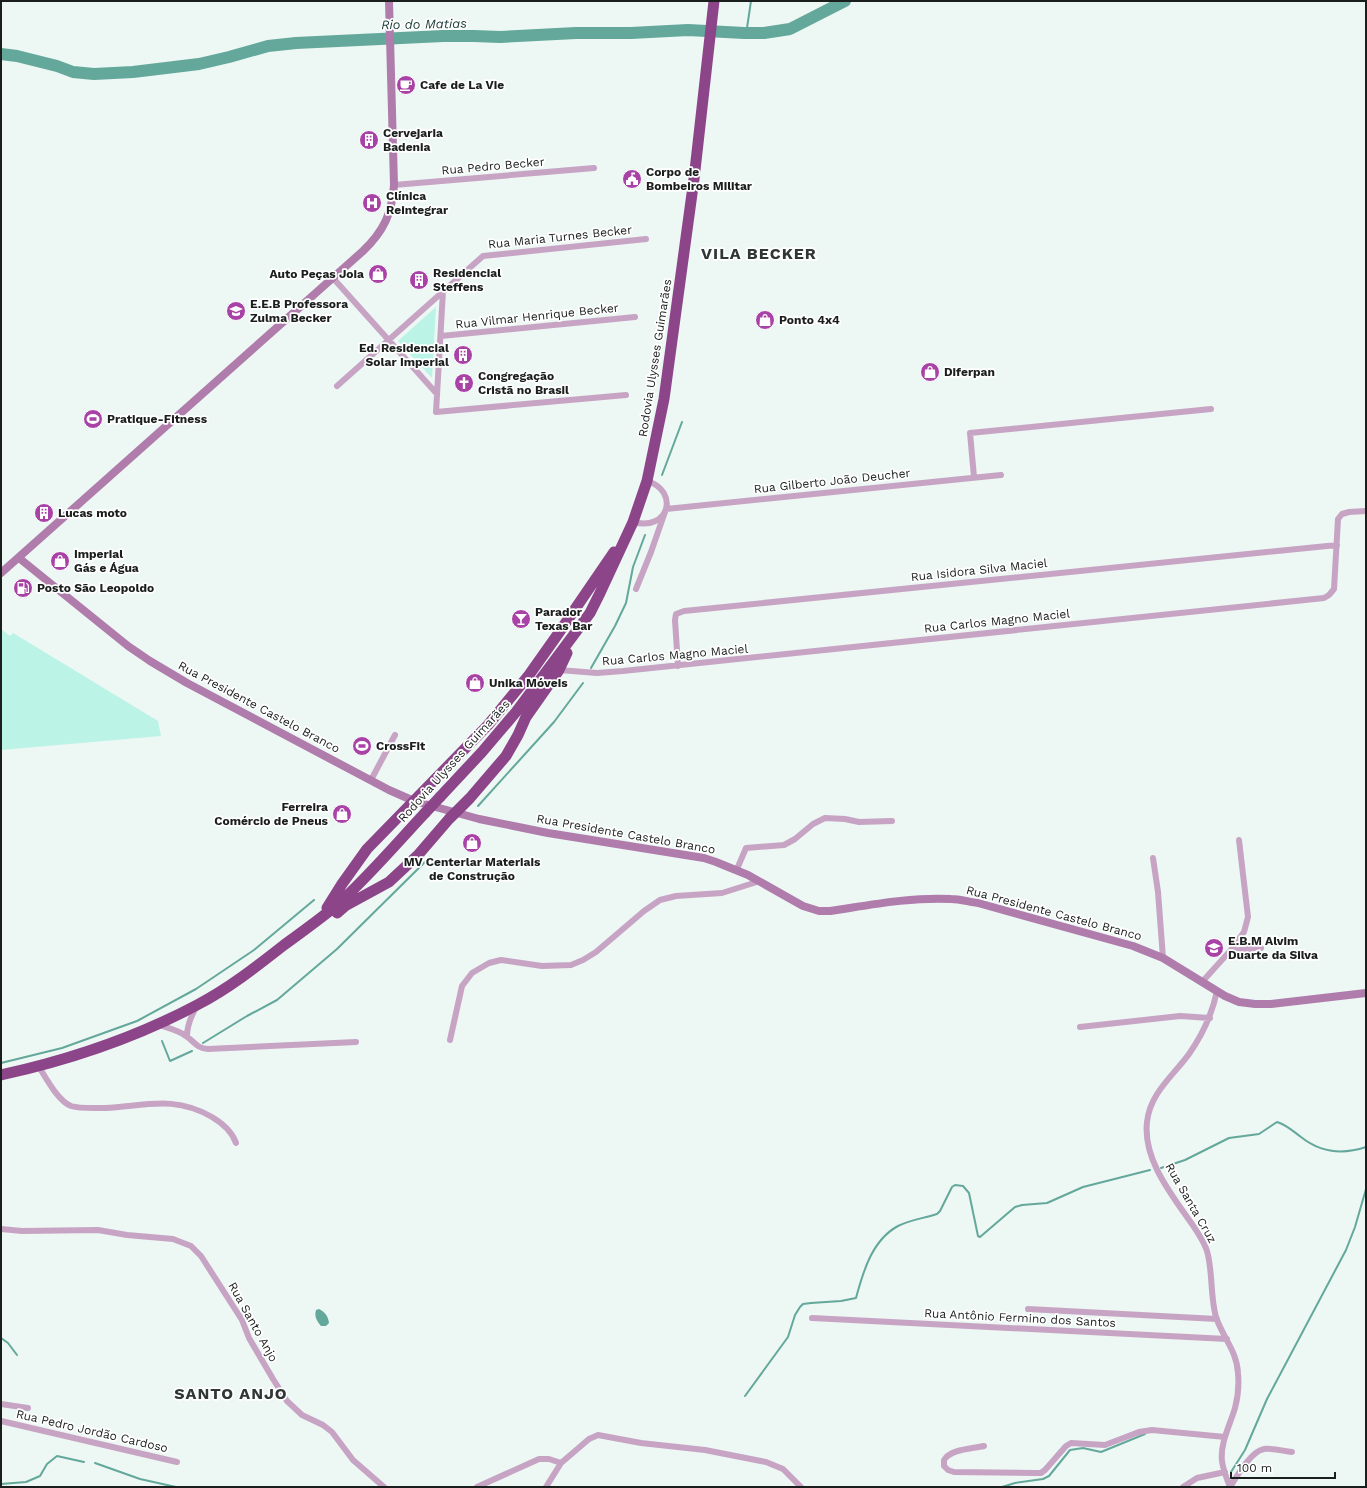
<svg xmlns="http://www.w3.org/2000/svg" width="1367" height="1488" font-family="'Work Sans',sans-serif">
  <rect width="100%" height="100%" fill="#edf7f4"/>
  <path fill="#bcf3e7" d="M 436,307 L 432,378 L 398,341 Z
    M 1,629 L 10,636 L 13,633 L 158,721 L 161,736 L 1,750 Z"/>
  <path fill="#63a89a" d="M 319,1309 C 325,1312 328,1316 329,1323 L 326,1326 L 321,1326 C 317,1321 314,1317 316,1310 Z"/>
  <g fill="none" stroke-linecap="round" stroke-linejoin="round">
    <path stroke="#63a89a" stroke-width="2" d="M 744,33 L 747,28 L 751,1
      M 662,475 L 682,422
      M 591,668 L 615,626 L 626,603 L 633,567 L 645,535
      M 478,806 L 554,722 L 583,683
      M 162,1041 L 170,1061 L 192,1051
      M 203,1043 L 247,1016 L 277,1000 L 337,949 L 430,857
      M 1,1063 L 62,1048 L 137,1021 L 196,989 L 254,950 L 314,900
      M 1161,1168 L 1185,1160 L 1229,1138 L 1259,1134 L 1277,1122 C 1287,1125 1294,1132 1301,1137 C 1321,1153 1342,1155 1366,1147
      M 1,1338 L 8,1343 L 17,1355
      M 745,1396 L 788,1337 L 795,1315 L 800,1307 L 803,1304 L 811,1303 L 841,1301 L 856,1298 C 863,1272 872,1240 898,1226 C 909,1220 925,1218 937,1214 L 940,1211 L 952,1187 L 955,1185 L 963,1186 L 969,1193 L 978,1236 L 980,1237 L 1015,1207 L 1022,1205 L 1047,1203 L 1083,1187 L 1150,1170
      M 95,1463 L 140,1479 L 176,1487
      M 1231,1472 L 1245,1450 L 1267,1399 L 1346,1250 L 1355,1227 L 1366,1189
      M 1,1484 L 26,1482 L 40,1476 L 47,1464 L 57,1456 L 84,1462
      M 1002,1487 L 1015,1483 L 1043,1479 L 1049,1476 L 1070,1450 L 1083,1448 L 1101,1452 L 1145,1434"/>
    <path stroke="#63a89a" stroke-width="12" d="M 1,54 L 17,56 L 57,66 L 73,72 L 94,74 L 133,72 L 199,64 L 229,57 L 268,46 L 296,43 L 443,36 L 474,36 L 500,37 L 576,33 L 631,33 L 688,30 L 744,33 L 764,33 L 790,29 L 845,1"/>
    <path stroke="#c7a4c4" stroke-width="6" d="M 394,185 L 594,168
      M 333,278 L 437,394
      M 443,291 L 436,412 L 626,395
      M 441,336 L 635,317
      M 337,386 L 483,256 L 646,239
      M 974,477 L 970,433 L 1211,409
      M 633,522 C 669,532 680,491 647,481
      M 636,589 L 651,552 L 666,509 L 1001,475
      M 678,666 L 675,620 L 676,614 L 684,611 L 1337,545
      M 559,670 L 597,673 L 623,671 L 1324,598 L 1329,595 L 1334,589 L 1338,519 L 1342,514 L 1349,512 L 1366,511
      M 371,780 L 395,735
      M 1153,858 L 1158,892 L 1163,958
      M 737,869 L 746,848 L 784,845 L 795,839 L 813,824 L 825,818 L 845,819 L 859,822 L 892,821
      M 1230,951 L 1244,932 L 1248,917 L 1239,840
      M 1202,982 L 1230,951 L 1261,948
      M 1217,991 C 1212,1015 1203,1034 1189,1054 C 1173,1076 1150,1093 1147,1122 C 1143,1157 1168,1190 1187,1217 C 1195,1228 1203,1239 1207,1251 C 1213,1272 1210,1296 1216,1317 C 1222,1336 1237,1351 1238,1373 C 1239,1384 1238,1397 1235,1408 C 1230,1425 1220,1443 1222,1461 C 1223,1470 1227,1479 1230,1487
      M 159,1025 C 168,1028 178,1030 186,1036 C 195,1042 196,1048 208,1049 L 356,1042
      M 1080,1027 L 1180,1016 L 1210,1018
      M 187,1036 C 187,1025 191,1016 197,1006
      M 450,1040 L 462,986 L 472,973 L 489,963 L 501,960 L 542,966 L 571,965 L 583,960 L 596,952 L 644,911 L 660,900 L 676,896 L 722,893 L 760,881
      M 39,1067 C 46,1078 58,1101 71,1106 C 81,1109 95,1108 105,1108 C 145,1106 174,1095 212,1117 C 222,1123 232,1131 236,1143
      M 1,1229 L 22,1231 L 98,1230 L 127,1235 L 173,1239 L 191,1246 L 201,1256 L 242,1320 L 249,1338 L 273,1379 L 287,1401 L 302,1415 L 323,1425 L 332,1432 L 353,1460 L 384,1487
      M 1028,1309 L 1217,1319
      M 812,1318 L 1227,1339
      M 1,1404 L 28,1408
      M 1,1421 L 177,1462
      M 984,1446 C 971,1449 951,1449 944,1460 L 944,1466 L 948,1470 L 954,1472 L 1035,1473 L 1041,1473 L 1045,1470 L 1066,1446 L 1071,1443 L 1105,1445 L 1139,1432 L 1152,1430 L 1225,1437
      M 477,1487 L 539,1459 L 549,1459 L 561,1463
      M 546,1487 L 561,1463 L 589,1439 L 598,1435 L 641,1443 L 705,1450 L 766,1462 L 783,1469 L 801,1487
      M 1183,1487 L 1197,1478 L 1225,1472
      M 1230,1487 C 1237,1476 1251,1451 1264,1449 C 1273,1448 1283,1451 1292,1452"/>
    <path stroke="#af7cac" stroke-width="8" d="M 19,558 L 128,646 L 150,661 L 187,683 L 389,790 L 414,801 L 479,819 L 548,833 L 704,858 L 716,862 L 748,875 L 803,906 L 819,911 L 830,911 C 870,905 910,897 951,899 C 960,899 969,902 978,903 L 1133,946 L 1163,958 L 1225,996 L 1239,1002 L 1255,1004 L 1271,1004 L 1366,993
      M 1,573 L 363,251 C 384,231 392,213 394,185 L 389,1"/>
    <path stroke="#8d458a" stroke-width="11" d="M 440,797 L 482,752 L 516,712 L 590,613 L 600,593 L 633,522 L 647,481 L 664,399 L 694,179 L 714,1
      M 327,908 L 342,884 L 367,849 L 488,725 L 529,675 L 558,634 L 614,552
      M 337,913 L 345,906 L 389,882 L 418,855 L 449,819 L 470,798 L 506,756 L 518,735 L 526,717 L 559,670 L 567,653
      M 1,1075 C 69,1060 135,1038 197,1005 C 228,989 256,967 284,945 C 302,932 320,919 337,905 C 368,877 396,844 425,813"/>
    <path stroke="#8d458a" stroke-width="11" d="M 425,813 L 440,797"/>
  </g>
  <defs>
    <g id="cafe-disc" transform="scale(1)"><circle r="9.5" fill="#a942a6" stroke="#fff"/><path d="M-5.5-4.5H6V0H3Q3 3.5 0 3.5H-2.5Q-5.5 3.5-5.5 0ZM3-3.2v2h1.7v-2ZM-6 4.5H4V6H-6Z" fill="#fff"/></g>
    <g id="building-disc" transform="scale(1)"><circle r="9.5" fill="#a942a6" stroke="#fff"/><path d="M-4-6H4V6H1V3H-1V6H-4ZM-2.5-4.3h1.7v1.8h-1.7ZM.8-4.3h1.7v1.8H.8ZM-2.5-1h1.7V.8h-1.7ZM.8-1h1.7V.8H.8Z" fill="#fff"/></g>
    <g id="civic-disc" transform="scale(1)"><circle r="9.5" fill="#a942a6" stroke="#fff"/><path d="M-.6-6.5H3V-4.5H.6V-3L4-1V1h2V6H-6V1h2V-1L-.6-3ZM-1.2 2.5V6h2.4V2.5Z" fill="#fff"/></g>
    <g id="hospital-disc" transform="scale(1)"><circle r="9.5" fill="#a942a6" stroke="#fff"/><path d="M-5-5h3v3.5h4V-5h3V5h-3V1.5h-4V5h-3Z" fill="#fff"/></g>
    <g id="shop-disc" transform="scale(1)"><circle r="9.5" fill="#a942a6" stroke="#fff"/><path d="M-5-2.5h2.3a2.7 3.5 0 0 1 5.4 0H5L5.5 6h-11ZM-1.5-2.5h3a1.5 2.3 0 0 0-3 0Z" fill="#fff"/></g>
    <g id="school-disc" transform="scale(1)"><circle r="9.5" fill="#a942a6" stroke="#fff"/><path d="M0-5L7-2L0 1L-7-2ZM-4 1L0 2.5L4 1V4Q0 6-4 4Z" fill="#fff"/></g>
    <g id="church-disc" transform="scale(1)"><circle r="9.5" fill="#a942a6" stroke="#fff"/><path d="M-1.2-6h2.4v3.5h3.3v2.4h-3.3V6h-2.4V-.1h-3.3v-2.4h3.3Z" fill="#fff"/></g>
    <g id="stadium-disc" transform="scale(1)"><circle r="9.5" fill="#a942a6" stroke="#fff"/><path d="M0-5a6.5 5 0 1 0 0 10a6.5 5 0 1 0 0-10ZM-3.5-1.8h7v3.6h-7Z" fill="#fff"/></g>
    <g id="fuel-disc" transform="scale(1)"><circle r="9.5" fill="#a942a6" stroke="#fff"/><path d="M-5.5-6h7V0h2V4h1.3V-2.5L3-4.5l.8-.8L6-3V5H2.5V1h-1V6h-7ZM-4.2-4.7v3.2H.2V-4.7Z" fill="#fff"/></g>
    <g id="bar-disc" transform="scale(1)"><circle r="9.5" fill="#a942a6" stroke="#fff"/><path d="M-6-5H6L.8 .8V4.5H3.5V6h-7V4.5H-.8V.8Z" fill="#fff"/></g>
  </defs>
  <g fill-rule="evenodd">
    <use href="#cafe-disc" x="406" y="85"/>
    <use href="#building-disc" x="369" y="140"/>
    <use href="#civic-disc" x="632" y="179"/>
    <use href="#hospital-disc" x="372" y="203"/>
    <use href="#shop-disc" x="378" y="274"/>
    <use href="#building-disc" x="419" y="280"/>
    <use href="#school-disc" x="236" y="311"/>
    <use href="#shop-disc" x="765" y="320"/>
    <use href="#building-disc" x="463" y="355"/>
    <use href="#shop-disc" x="930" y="372"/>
    <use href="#church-disc" x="464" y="383"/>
    <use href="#stadium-disc" x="93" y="419"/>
    <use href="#building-disc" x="44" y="513"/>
    <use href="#shop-disc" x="60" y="561"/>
    <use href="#fuel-disc" x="23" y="588"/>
    <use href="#bar-disc" x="521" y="619"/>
    <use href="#shop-disc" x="475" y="683"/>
    <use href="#stadium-disc" x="362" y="746"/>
    <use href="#shop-disc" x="342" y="814"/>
    <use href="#shop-disc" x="472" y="843"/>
    <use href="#school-disc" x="1214" y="948"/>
  </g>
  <g text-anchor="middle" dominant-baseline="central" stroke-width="3.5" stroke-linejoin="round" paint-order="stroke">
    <g font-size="12" font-weight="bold" fill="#1a1e1d" stroke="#fff" text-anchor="start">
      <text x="420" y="85">Cafe de La Vie</text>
      <text x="383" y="133">Cervejaria<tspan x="383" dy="14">Badenia</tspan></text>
      <text x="646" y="172">Corpo de<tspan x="646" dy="14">Bombeiros Militar</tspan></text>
      <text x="386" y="196">Clínica<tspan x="386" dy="14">Reintegrar</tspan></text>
      <text x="433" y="273">Residencial<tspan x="433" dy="14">Steffens</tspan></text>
      <text x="364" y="274" text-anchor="end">Auto Peças Joia</text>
      <text x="250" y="304">E.E.B Professora<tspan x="250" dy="14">Zulma Becker</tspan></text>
      <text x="779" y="320">Ponto 4x4</text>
      <text x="449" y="348" text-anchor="end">Ed. Residencial<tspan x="449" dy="14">Solar Imperial</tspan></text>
      <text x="944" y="372">Diferpan</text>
      <text x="478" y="376">Congregação<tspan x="478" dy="14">Cristã no Brasil</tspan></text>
      <text x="107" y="419">Pratique-Fitness</text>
      <text x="58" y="513">Lucas moto</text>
      <text x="74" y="554">Imperial<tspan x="74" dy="14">Gás e Água</tspan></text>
      <text x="37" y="588">Posto São Leopoldo</text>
      <text x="535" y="612">Parador<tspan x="535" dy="14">Texas Bar</tspan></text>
      <text x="489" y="683">Unika Móveis</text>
      <text x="376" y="746">CrossFit</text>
      <text x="328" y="807" text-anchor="end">Ferreira<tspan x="328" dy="14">Comércio de Pneus</tspan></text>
      <text x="472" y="862" text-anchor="middle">MV Centerlar Materiais<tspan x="472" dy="14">de Construção</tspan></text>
      <text x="1228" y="941">E.B.M Alvim<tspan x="1228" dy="14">Duarte da Silva</tspan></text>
    </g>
    <g font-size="12" fill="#1a1e1d" stroke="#fff">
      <text transform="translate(493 166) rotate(-5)">Rua Pedro Becker</text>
      <text transform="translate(560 237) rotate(-6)">Rua Maria Turnes Becker</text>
      <text transform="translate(537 316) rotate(-6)">Rua Vilmar Henrique Becker</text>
      <text transform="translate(655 358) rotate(-81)">Rodovia Ulysses Guimarães</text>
      <text transform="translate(832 481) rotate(-6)">Rua Gilberto João Deucher</text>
      <text transform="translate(979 570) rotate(-6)">Rua Isidora Silva Maciel</text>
      <text transform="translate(997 621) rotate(-6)">Rua Carlos Magno Maciel</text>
      <text transform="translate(675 655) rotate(-5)">Rua Carlos Magno Maciel</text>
      <text transform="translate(259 707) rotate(28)">Rua Presidente Castelo Branco</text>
      <text transform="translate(454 761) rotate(-48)">Rodovia Ulysses Guimarães</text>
      <text transform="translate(626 834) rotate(10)">Rua Presidente Castelo Branco</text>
      <text transform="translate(1054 913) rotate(15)">Rua Presidente Castelo Branco</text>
      <text transform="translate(1191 1203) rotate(60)">Rua Santa Cruz</text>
      <text transform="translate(1020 1318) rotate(3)">Rua Antônio Fermino dos Santos</text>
      <text transform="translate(253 1322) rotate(61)">Rua Santo Anjo</text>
      <text transform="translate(92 1431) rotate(13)">Rua Pedro Jordão Cardoso</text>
    </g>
    <g font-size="13" font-style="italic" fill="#173933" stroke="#fff">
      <text transform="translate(424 24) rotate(-1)">Rio do Matias</text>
    </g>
    <g font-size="16" font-weight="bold" letter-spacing="1" fill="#303836" stroke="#fff">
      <text x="759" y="253">VILA BECKER</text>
      <text x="231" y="1393">SANTO ANJO</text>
    </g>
  </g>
  <rect width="1367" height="1488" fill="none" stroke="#1a1e1d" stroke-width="4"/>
  <path d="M1231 1472v6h104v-6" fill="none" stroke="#1a1e1d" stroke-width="2"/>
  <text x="1237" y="1472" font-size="12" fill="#1a1e1d" stroke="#ffffff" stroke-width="3" paint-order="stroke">100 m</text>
</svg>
